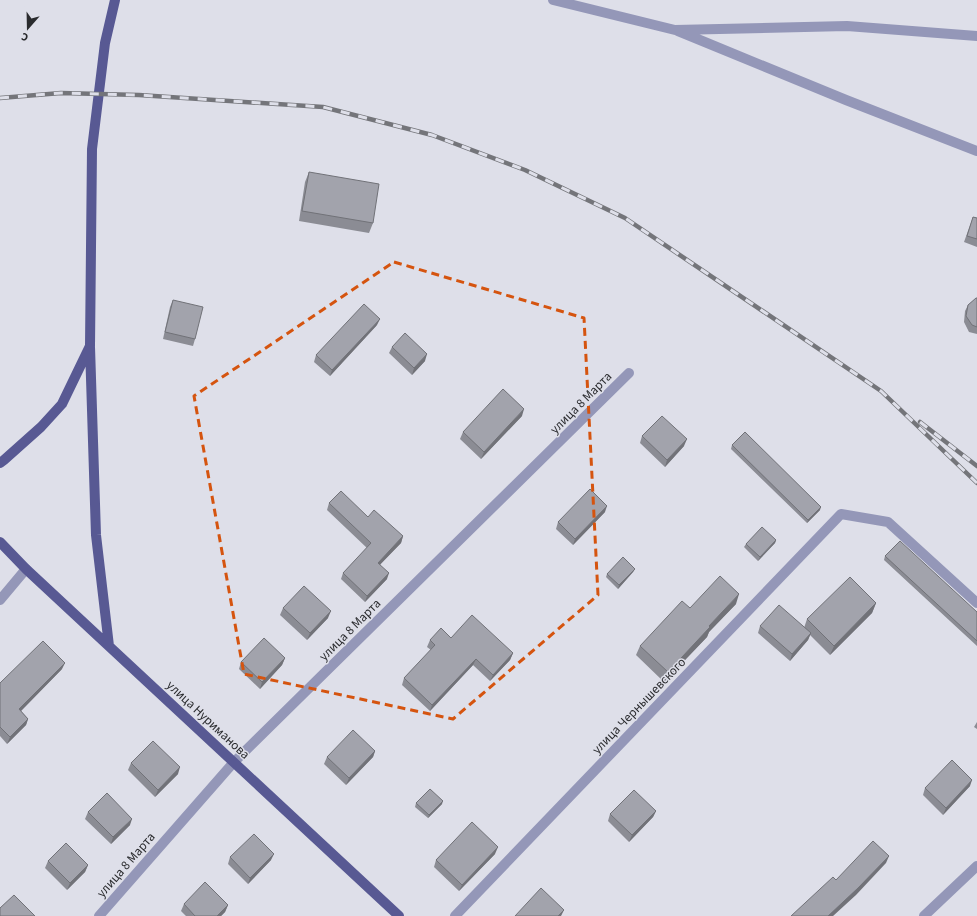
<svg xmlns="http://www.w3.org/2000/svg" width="977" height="916" font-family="'Source Sans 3',sans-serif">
  <rect width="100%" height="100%" fill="#dedfe9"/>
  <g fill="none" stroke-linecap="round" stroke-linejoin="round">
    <path stroke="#9497b8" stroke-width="10" d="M 553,0 L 675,30 L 847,26 L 977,36
      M 678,31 L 846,100 L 977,151
      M 0,600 L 26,569
      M 99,916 L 234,762 L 629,373
      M 455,916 L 841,514 L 888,522 L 977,603
      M 924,916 L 977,866"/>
    <path stroke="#585993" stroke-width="10" d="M 90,347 L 96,535 L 109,646
      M 0,463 L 4,460 L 41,427 L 62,404 L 90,346 L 92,149 L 105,43 L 115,0
      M 0,542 L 26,569 L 399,916"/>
    <g stroke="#74757a" stroke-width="4.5">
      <path id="rail" d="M 0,98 L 61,93 L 139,95 L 323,107 L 432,135 L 525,170 L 625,218 L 881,391 L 977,483
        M 920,422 L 977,466"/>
    </g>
    <use href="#rail" stroke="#dedfe9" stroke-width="3" stroke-dasharray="9" stroke-linecap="butt"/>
  </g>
  <path fill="#8b8c94" d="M 309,172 L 373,223 L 369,233 L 299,221 L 305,182 Z
    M 973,217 L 977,218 L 977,247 L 964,242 Z
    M 977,298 L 977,334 L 969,332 L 964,322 L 965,311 L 968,305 Z
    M 173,300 L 195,339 L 193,346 L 163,339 L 170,307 Z
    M 377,325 L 330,376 L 314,362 L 316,355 Z
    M 392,347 L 425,361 L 412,375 L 389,353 Z
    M 522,416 L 481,459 L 460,439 L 463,432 Z
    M 642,436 L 684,446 L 665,467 L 640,443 Z
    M 732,445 L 820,510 L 807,523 L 731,449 Z
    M 329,503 L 368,517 L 403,536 L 401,543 L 380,564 L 387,579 L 365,602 L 341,579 L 343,573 L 367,548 L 327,510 Z
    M 605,512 L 573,545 L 556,529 L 558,522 Z
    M 776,540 L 775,543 L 758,561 L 744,547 L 746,544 Z
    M 885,556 L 977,612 L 977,646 L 884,560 Z
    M 635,569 L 633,572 L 618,589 L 606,577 L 607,574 Z
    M 876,603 L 872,613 L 830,655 L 810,635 L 808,640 L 790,661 L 758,633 L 760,626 L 804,628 L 807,619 Z
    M 736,604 L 709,632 L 707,637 L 664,682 L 636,655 L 640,646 L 690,608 Z
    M 283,608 L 328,618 L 307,640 L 280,615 Z
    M 451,638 L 513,653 L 510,660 L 490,681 L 473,665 L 430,711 L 402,685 L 404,678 L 431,650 L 427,647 L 430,640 Z
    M 285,658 L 282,665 L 260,689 L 239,669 L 241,662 Z
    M 62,669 L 21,711 L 28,719 L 26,725 L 7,744 L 0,736 L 0,683 Z
    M 977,722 L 977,729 L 974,727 Z
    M 375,751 L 373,757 L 346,785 L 324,764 L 327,757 Z
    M 131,763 L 178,774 L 155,797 L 128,770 Z
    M 970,786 L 943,815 L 923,795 L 925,788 Z
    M 416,803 L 442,804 L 428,818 L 415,807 Z
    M 656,811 L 653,817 L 629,842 L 608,821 L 610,814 Z
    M 88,812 L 130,825 L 111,844 L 85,819 Z
    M 495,854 L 459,891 L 434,867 L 436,860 Z
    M 230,857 L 271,860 L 248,884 L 228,864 Z
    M 48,861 L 88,865 L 85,872 L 67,890 L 45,868 Z
    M 184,904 L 228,905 L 225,912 L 221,916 L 186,916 L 181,911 Z"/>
  <path fill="#717278" d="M 380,319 L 377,325 L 330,376 L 332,370 Z
    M 427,354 L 425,361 L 412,375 L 414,368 Z
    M 524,409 L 522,416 L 481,459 L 484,452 Z
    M 687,439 L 684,446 L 665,467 L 667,460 Z
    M 607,506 L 605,512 L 573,545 L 575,539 Z
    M 821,507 L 820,510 L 807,523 L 808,520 Z
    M 403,536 L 401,543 L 376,569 L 378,563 Z
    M 776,540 L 775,543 L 758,561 L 760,557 Z
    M 635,569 L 633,572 L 618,589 L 619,585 Z
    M 389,573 L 387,579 L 365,602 L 367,596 Z
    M 739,594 L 736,604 L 709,632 L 707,637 L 664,682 L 668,672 L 709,626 Z
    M 876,603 L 872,613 L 830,655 L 834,646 Z
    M 331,611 L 328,618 L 307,640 L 310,633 Z
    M 811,633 L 808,640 L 790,661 L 792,654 Z
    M 513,653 L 510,660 L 490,681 L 493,675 Z
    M 285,658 L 282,665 L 260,689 L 262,682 Z
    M 476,659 L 473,665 L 430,711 L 432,705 Z
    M 65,663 L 62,669 L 16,716 L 19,709 Z
    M 28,719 L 26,725 L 7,744 L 10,737 Z
    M 375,751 L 373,757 L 346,785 L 349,778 Z
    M 180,767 L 178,774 L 155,797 L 158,790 Z
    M 972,780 L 970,786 L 943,815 L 946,808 Z
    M 443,801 L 442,804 L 428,818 L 429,815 Z
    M 656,811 L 653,817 L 629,842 L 632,835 Z
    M 132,819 L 130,825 L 111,844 L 113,837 Z
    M 498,847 L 495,854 L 459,891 L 462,885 Z
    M 274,854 L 271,860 L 248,884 L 250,878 Z
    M 889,856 L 886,863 L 856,895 L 833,916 L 828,916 Z
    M 88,865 L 85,872 L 67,890 L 70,883 Z
    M 228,905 L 225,912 L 221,916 L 217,916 Z
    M 564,910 L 561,916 L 558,916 Z"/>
  <path fill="#a2a3ac" stroke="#717278" d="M 309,172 L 379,184 L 373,223 L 302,211 Z
    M 973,217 L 977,218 L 977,239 L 967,236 Z
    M 976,298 L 977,298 L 977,327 L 972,325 L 966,316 L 968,305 Z
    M 173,300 L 203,307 L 195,339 L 165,332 Z
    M 364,304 L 380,319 L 332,370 L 316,355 Z
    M 405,333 L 427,354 L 414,368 L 392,347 Z
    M 503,389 L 524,409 L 484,452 L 463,432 Z
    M 662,416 L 687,439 L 667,460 L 642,436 Z
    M 745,432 L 821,507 L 808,520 L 732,445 Z
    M 590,489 L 607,506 L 575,539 L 558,522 Z
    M 341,491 L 368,517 L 374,510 L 403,536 L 378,563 L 389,573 L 367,596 L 343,573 L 371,543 L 329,503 Z
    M 762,527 L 776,540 L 760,557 L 746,544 Z
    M 900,541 L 977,612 L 977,641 L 885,556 Z
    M 623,557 L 635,569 L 619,585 L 607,574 Z
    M 720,576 L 739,594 L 709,626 L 710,627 L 668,672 L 640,646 L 682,601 L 690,608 Z
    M 850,577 L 876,603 L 834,646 L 807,619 Z
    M 304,586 L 331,611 L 310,633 L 283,608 Z
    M 779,605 L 811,633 L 792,654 L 760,626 Z
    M 472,615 L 513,653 L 493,675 L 476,659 L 432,705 L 404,678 L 435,645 L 430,640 L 441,628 L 451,638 Z
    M 264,638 L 285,658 L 262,682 L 241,662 Z
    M 43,641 L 65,663 L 19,709 L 28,719 L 10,737 L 0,727 L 0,683 Z
    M 353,730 L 375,751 L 349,778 L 327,757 Z
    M 153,741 L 180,767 L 158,790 L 131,763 Z
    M 952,760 L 972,780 L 946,808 L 925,788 Z
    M 430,789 L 443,801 L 429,815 L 416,803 Z
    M 634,790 L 656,811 L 632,835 L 610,814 Z
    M 107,793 L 132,819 L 113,837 L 88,812 Z
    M 472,822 L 498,847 L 462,885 L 436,860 Z
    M 254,834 L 274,854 L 250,878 L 230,857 Z
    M 873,841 L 889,856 L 858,888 L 828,916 L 791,916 L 833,877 L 836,880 Z
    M 66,843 L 88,865 L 70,883 L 48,861 Z
    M 205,882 L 228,905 L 217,916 L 195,916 L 184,904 Z
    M 541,888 L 564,910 L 558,916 L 515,916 Z
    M 14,895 L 35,916 L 0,916 L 0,908 Z"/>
  <path fill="none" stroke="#d5540f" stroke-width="3" stroke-dasharray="8 5" stroke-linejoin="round" d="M 394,262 L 584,318 L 598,595 L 453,719 L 244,674 L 194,396 Z"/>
  <g text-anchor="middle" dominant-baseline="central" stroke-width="3" stroke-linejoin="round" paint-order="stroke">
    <g font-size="13" fill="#2a2b2e" stroke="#dedfe9">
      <text transform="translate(581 403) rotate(-45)">улица 8 Марта</text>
      <text transform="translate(350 630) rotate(-45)">улица 8 Марта</text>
      <text transform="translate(639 706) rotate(-46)">улица Чернышевского</text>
      <text transform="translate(208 720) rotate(43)">улица Нуриманова</text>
      <text transform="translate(126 865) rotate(-49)">улица 8 Марта</text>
    </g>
  </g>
  <g transform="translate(28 28) rotate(200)" stroke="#dedfe9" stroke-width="3" paint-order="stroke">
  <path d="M0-3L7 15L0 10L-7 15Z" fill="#2a2b2e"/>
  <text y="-6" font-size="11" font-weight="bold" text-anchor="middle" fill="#2a2b2e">С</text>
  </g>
</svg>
